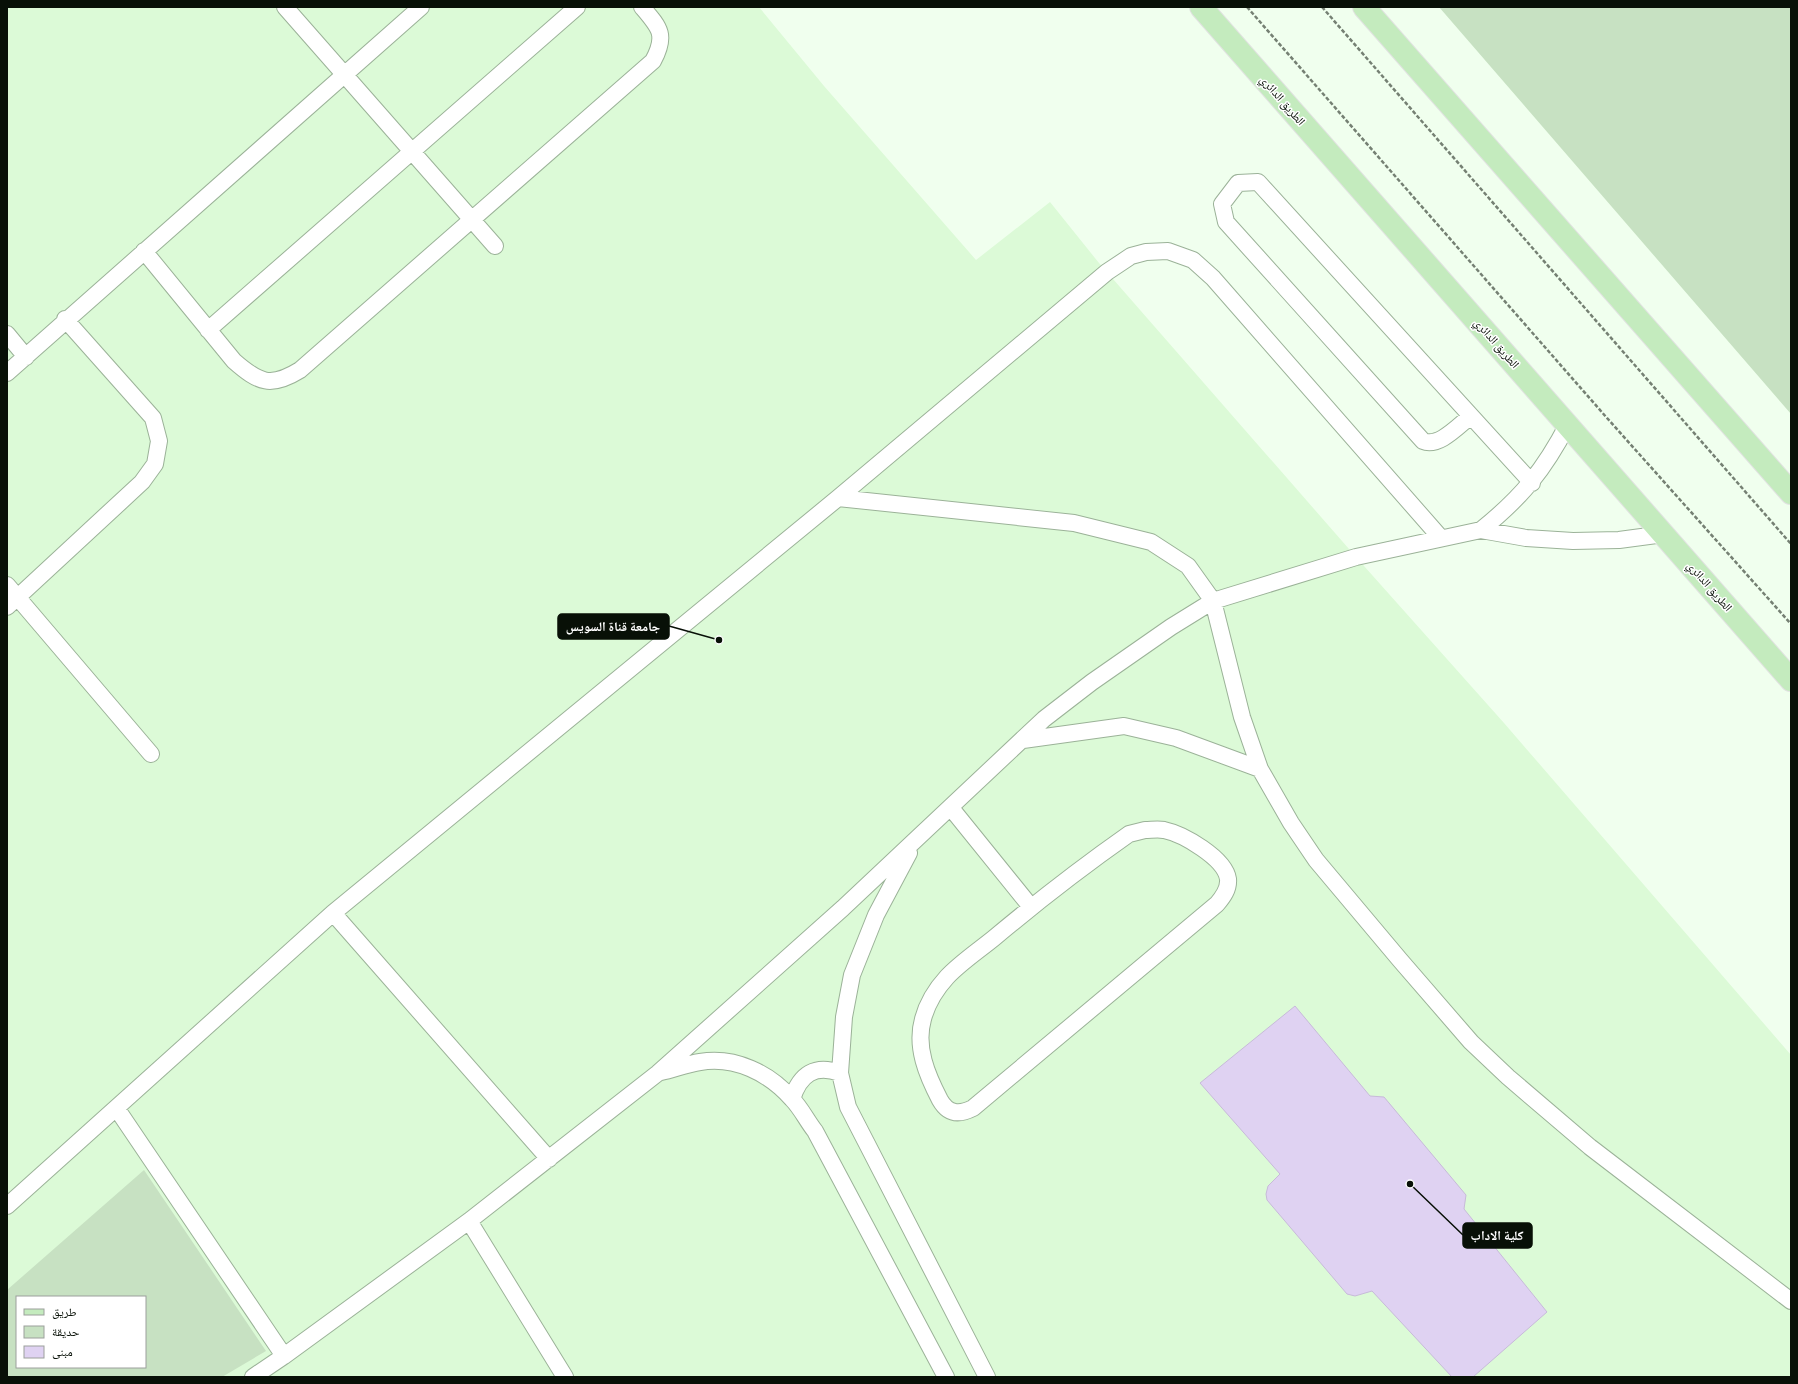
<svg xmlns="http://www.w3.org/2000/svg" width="1798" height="1384" font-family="'Titillium Web','Noto Naskh Arabic',sans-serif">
  <rect width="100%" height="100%" fill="#f0ffee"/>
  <path fill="#dcfad7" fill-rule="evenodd" d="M 7,7 L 759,7 L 824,86 L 976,260 L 1050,202 L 1099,263 L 1356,557 L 1504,723 L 1791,1055 L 1791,1377 L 7,1377 ZM 17,1297 L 145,1297 L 145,1367 L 17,1367 Z"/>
  <path fill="#c7e1c2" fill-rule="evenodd" d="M 1439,7 L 1791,7 L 1791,414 Z
    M 144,1170 L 266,1351 L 222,1377 L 7,1377 L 7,1290 ZM 17,1297 L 145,1297 L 145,1367 L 17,1367 Z"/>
  <path fill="#dfd2f2" stroke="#c7bad9" d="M 1295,1006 L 1370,1096 L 1384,1097 L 1466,1195 L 1464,1209 L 1547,1312 L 1473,1377 L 1452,1377 L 1372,1291 L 1355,1296 L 1347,1294 L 1267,1200 L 1266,1194 L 1268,1186 L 1280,1174 L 1200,1083 Z"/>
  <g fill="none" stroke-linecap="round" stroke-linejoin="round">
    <g stroke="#9bb298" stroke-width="18">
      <path id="service" d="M 285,7 L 495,246
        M 144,251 L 234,361 C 259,383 271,388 300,370 L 653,61 C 667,35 660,28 642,7
        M 208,330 L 577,7
        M 7,334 L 26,357
        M 7,373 L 421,7
        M 1471,416 C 1459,425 1439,448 1423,441 L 1226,222 L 1222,204 L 1238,183 L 1258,182 L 1532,483
        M 838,498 L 1074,523 L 1151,542 L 1188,566 L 1213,601 L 1242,717 L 1260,769 L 1291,823 L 1316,860 L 1400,960 L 1471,1042 L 1508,1077 L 1590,1147 L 1791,1301
        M 1481,530 C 1522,497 1544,470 1568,424
        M 7,585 L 151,754
        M 7,607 L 142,482 L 155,464 L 159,441 L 153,418 L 65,319
        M 1023,740 L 1124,726 L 1176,738 L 1260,769
        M 951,808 L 1031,907
        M 1145,830 C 1151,830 1158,829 1164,830 C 1183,834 1225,858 1228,879 C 1229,889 1223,897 1217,904 L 973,1108 C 959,1115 948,1114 940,1100 C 927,1075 915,1047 923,1019 C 927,1004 936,989 947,977 C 960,963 978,951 994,938 C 1037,902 1082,867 1129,834 Z
        M 909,853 L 876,915 L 852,975 L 844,1017 L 840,1073 L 848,1107 L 987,1377
        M 333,913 L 549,1159
        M 661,1072 C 674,1069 687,1064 700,1062 C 735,1056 769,1073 792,1099 C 801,1108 807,1121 815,1131 L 946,1377
        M 792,1099 C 800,1074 815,1064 840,1073
        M 117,1109 L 284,1356
        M 7,1206 L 333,913 L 838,498 L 1107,272 L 1131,256 L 1146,252 L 1168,251 L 1193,260 L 1213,278 L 1440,537
        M 469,1221 L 565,1377
        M 253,1377 L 284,1356 L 469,1221 L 658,1073 L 843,908 L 1044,719 L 1092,682 L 1171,627 L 1213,601 L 1356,557 L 1481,530 L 1526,538 L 1573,541 L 1619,540 L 1664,534"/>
    </g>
    <g stroke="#e1e2e1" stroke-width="24">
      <path id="primary" d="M 1201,7 L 1791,680
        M 1364,7 L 1791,493"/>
    </g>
    <path stroke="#758073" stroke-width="2.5" stroke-dasharray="4 2" stroke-linecap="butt" d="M 1247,7 L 1607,418 L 1791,624
      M 1322,7 L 1791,544"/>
    <use href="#service" stroke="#fff" stroke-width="16"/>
    <use href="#primary" stroke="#c4ebbe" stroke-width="22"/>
  </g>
  <g text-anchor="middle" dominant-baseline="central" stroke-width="3" stroke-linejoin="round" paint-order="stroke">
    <g font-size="12" fill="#081007" stroke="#fff">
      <text transform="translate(1283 100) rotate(49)">الطريق الدائري</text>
      <text transform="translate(1497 343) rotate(49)">الطريق الدائري</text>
      <text transform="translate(1710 586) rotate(49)">الطريق الدائري</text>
    </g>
  </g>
  <path fill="none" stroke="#081007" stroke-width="1.5" d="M719 640L669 626M1410 1184L1463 1235"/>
  <g fill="#081007" stroke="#fff" stroke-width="1.5">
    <circle cx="719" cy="640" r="4"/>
    <circle cx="1410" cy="1184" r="4"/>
  </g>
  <g fill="#081007" stroke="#081007" stroke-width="1.5">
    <rect x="558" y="614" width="111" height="25" rx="4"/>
    <rect x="1463" y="1223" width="69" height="25" rx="4"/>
  </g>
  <g font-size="13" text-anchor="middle" font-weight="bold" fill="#fff">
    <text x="613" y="631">جامعة قناة السويس</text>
    <text x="1497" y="1240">كلية الاداب</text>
  </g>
  <rect width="1798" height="1384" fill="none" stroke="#081007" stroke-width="16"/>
  <rect x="16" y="1296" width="130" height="72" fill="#ffffff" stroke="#9c9f9c"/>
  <rect x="24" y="1309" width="20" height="6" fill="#c4ebbe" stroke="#9c9f9c"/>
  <text x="52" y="1316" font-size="12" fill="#081007">طريق</text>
  <rect x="24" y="1326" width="20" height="12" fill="#c7e1c2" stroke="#9c9f9c"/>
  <text x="52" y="1336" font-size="12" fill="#081007">حديقة</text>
  <rect x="24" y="1346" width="20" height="12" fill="#dfd2f2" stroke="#9c9f9c"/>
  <text x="52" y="1356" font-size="12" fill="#081007">مبنى</text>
</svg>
